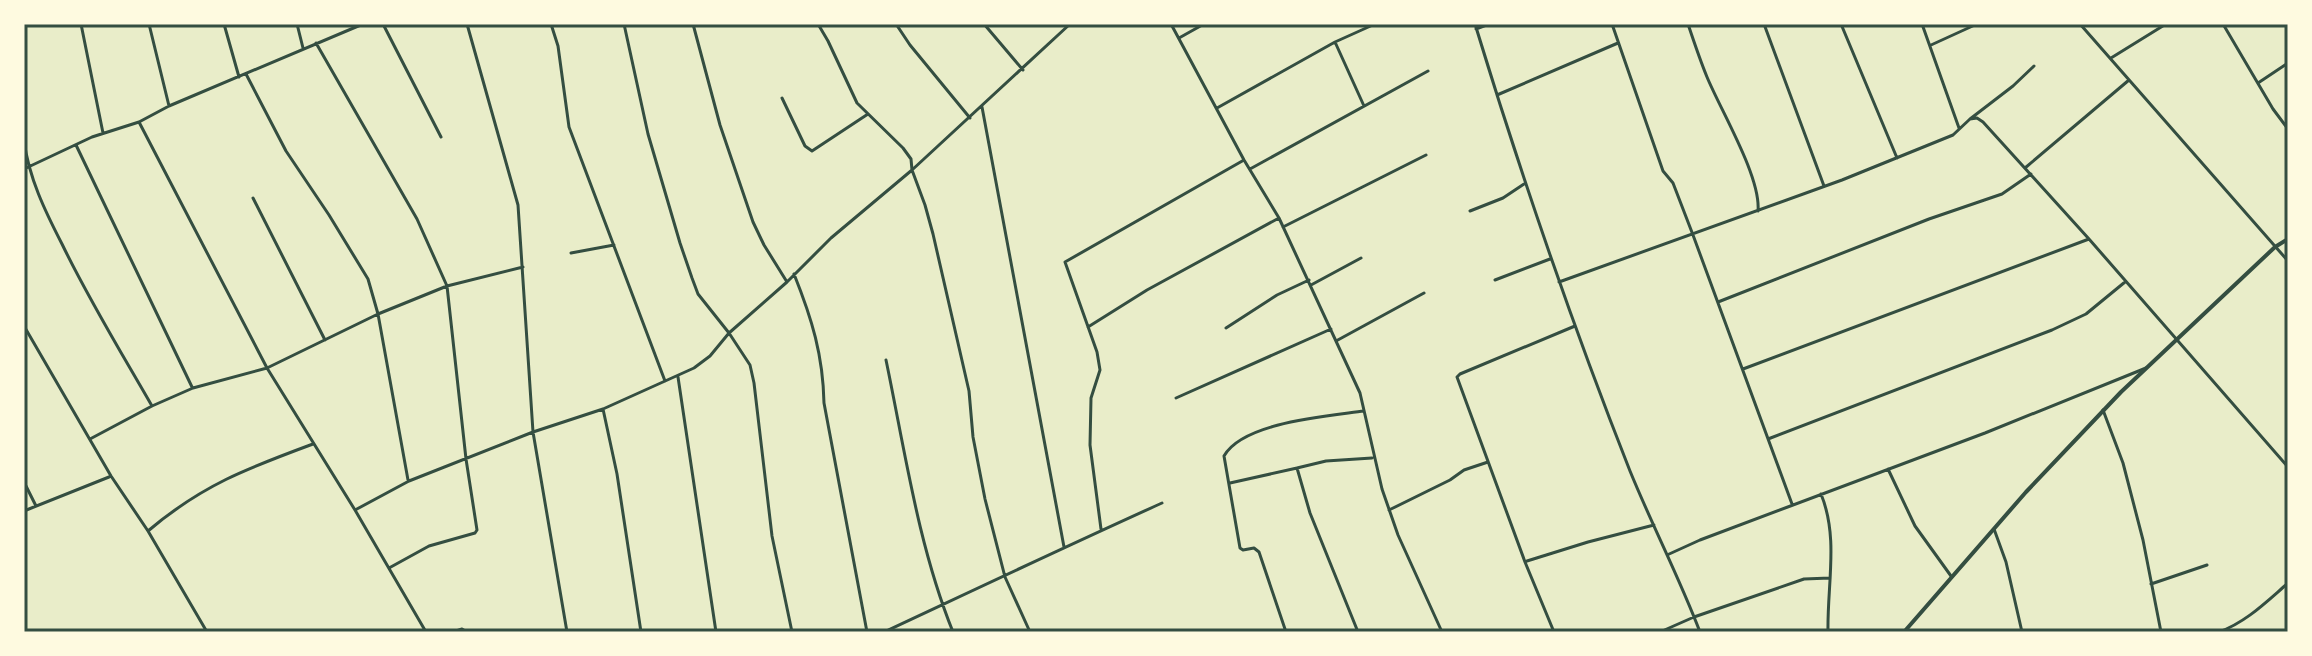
<svg xmlns="http://www.w3.org/2000/svg" width="2312" height="656" font-family="'Archivo Narrow',sans-serif">
  <rect width="100%" height="100%" fill="#e9edc9"/>
  <g fill="none" stroke-linecap="round" stroke-linejoin="round">
    <path stroke="#344e41" stroke-width="3" d="M 81,24 L 103,133
      M 149,24 L 169,106
      M 224,24 L 239,77
      M 297,24 L 303,48
      M 383,24 L 441,137
      M 467,24 L 518,205 L 533,432 L 567,632
      M 551,24 L 558,46 L 569,127 L 665,381
      M 624,24 L 648,134 L 680,243 L 692,278 L 698,294 L 729,333 L 750,365 L 754,383 L 772,536 L 792,632
      M 693,24 L 720,125 L 753,222 L 764,245 L 787,282
      M 818,24 L 828,41 L 857,103 L 903,148 L 911,159 L 912,170 L 925,205 L 933,234 L 969,391 L 973,437 L 985,499 L 1005,577 L 1030,632
      M 896,24 L 910,45 L 970,118
      M 984,24 L 1023,70
      M 1171,24 L 1244,160 L 1279,218 L 1360,393 L 1382,489 L 1398,535 L 1442,632
      M 1475,24 C 1521,175 1572,324 1630,471 C 1652,525 1679,577 1700,632
      M 1612,24 L 1663,171 L 1673,183 L 1693,235 L 1792,504
      M 1688,24 C 1694,42 1700,60 1707,77 C 1721,111 1761,177 1758,211
      M 1764,24 L 1824,186
      M 1841,24 L 1897,158
      M 1922,24 L 1959,128
      M 2080,24 L 2288,261
      M 2223,24 L 2273,109 L 2288,129
      M 1476,29 L 1489,24
      M 1179,38 L 1204,24
      M 1335,42 L 1364,106
      M 316,43 L 417,219 L 447,286 L 466,459 L 477,530 L 475,533 L 429,546 L 389,568
      M 1931,45 L 1977,24
      M 2111,58 L 2166,24
      M 246,74 L 286,151 L 329,215 L 368,279 L 378,314 L 408,480
      M 2258,83 L 2288,63
      M 1497,95 L 1618,43
      M 782,98 L 805,146 L 812,151 L 868,114
      M 982,107 L 1064,547
      M 1217,108 L 1335,42 L 1375,24
      M 1970,119 L 2013,86 L 2034,66
      M 139,122 L 267,368 L 355,510 L 426,632
      M 24,141 C 29,178 45,211 62,244 C 89,300 121,352 152,406
      M 76,145 L 192,387
      M 2025,168 L 2129,80
      M 24,169 L 92,137 L 139,122 L 169,106 L 363,24
      M 1250,169 L 1428,71
      M 253,198 L 325,340
      M 1470,211 L 1503,198 L 1524,184
      M 1283,227 L 1426,155
      M 571,253 L 614,245
      M 794,274 C 812,319 823,355 824,403 L 867,632
      M 1495,280 L 1550,259
      M 1559,282 L 1842,180 L 1953,135 L 1970,119 L 1977,118 L 1983,122 L 2089,239 L 2288,467
      M 1311,285 L 1361,258
      M 1718,302 L 1929,219 L 2002,194 L 2031,174
      M 24,326 L 111,476 L 148,531 L 207,632
      M 1088,327 L 1147,290 L 1279,218
      M 1226,328 L 1277,295 L 1309,280
      M 1336,341 L 1424,293
      M 886,360 C 905,451 918,545 953,632
      M 1743,369 L 2089,239
      M 678,377 L 716,632
      M 1176,398 L 1331,329
      M 603,409 L 617,474 L 641,632
      M 2103,410 L 2123,463 L 2143,540 L 2161,632
      M 90,439 L 152,406 L 193,388 L 267,368 L 378,314 L 447,286 L 523,267
      M 1768,439 L 2052,330 L 2086,314 L 2125,282
      M 1888,469 L 1915,526 L 1951,576
      M 24,482 L 36,506
      M 1230,483 L 1297,468
      M 1821,494 C 1839,538 1827,585 1828,632
      M 355,510 L 409,481 L 533,432 L 603,409 L 694,368 L 710,356 L 729,333 L 787,282 L 831,238 L 912,170 L 1070,24
      M 1389,510 L 1450,480 L 1464,470 L 1488,462
      M 24,511 L 109,477
      M 1101,529 L 1090,445 L 1091,398 L 1100,370 L 1097,352 L 1065,262 L 1244,160
      M 1994,529 L 2006,562 L 2022,632
      M 148,531 C 202,485 248,468 313,444
      M 1667,555 L 1700,540 L 1985,433 L 2146,368
      M 1527,561 L 1588,542 L 1654,525
      M 2151,584 L 2207,565
      M 453,632 L 462,629 L 467,632
      M 884,632 C 976,589 1069,545 1162,503
      M 1286,632 L 1259,552 L 1254,548 L 1243,550 L 1240,548 L 1224,456 C 1243,422 1329,416 1364,411
      M 1358,632 L 1310,513 L 1297,468 L 1326,461 L 1372,458
      M 1554,632 L 1525,562 L 1457,377 L 1460,374 L 1575,326
      M 1660,632 L 1694,617 L 1804,579 L 1830,578
      M 2219,632 C 2246,622 2265,603 2287,584"/>
    <path stroke="#344e41" stroke-width="4" d="M 1904,632 L 2026,492 L 2121,392 L 2275,247 L 2288,239"/>
  </g>
  <rect width="2312" height="656" fill="none" stroke="#fefae0" stroke-width="52"/>
  <rect x="26" y="26" width="2260" height="604" fill="none" stroke="#344e41" stroke-width="3"/>
</svg>
